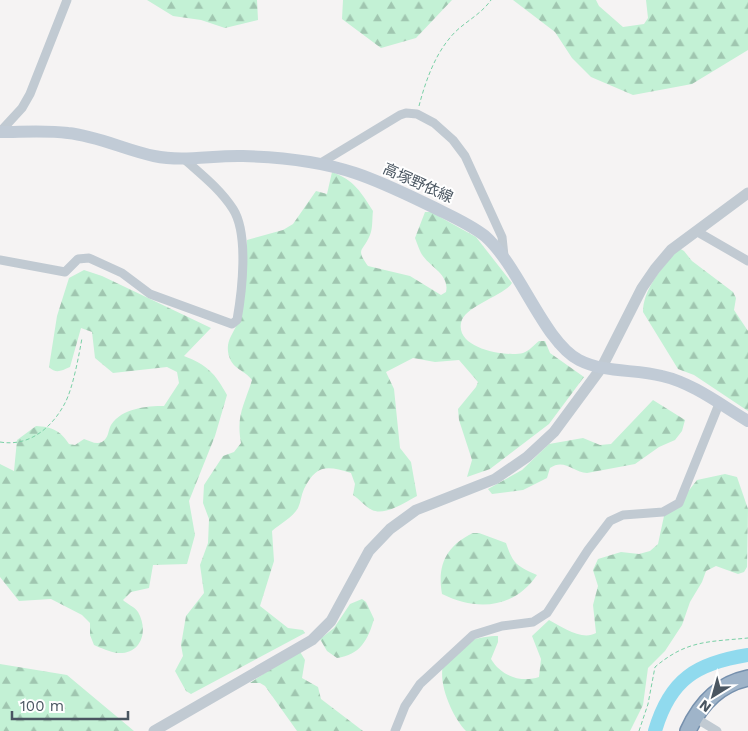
<svg xmlns="http://www.w3.org/2000/svg" width="748" height="731" font-family="'Work Sans','Noto Sans JP',sans-serif">
  <defs>
    <pattern id="forest-firs" width="22" height="20" patternUnits="userSpaceOnUse" patternTransform="scale(1.25)"><rect width="22" height="20" fill="#c3f1d5"/><path d="M5 1l3.5 6h-7zM16 11l3.5 6h-7z" fill="#a0c6b0"/></pattern>
  </defs>
  <rect width="100%" height="100%" fill="#f5f3f3"/>
  <path fill="url(#forest-firs)" d="M 147,0 L 257,0 L 258,20 L 225,28 L 201,20 L 173,16 Z
    M 343,0 L 452,0 L 416,38 L 381,48 L 342,19 Z
    M 513,0 L 596,0 L 599,6 L 623,27 L 644,24 L 648,18 L 646,0 L 748,0 L 748,50 L 692,84 L 633,95 L 591,77 L 572,58 L 555,32 Z
    M 332,172 C 354,180 361,192 373,211 C 372,218 373,228 370,235 C 363,252 355,248 368,266 L 410,276 L 441,295 L 446,292 C 450,274 429,267 421,253 C 419,249 417,243 415,238 L 425,212 L 431,212 L 476,237 L 512,283 C 504,296 464,306 461,323 C 456,349 506,357 523,353 C 529,351 534,345 539,341 L 545,341 L 550,353 L 584,377 L 549,424 L 490,469 L 467,477 L 472,460 L 459,420 L 458,409 L 476,387 L 478,382 L 459,360 L 435,362 L 413,358 L 386,372 L 394,389 L 400,448 L 411,462 L 417,496 C 406,502 385,516 372,510 C 366,507 359,499 353,495 L 355,484 L 351,473 C 326,465 316,465 304,489 C 301,495 301,502 298,508 C 293,517 280,524 272,531 L 274,561 L 260,606 L 288,628 L 303,630 L 305,633 L 191,694 L 186,691 L 175,671 L 183,656 L 181,645 L 186,616 L 204,593 L 200,565 L 208,543 L 209,519 L 203,503 L 204,485 L 223,456 L 234,452 L 241,443 C 236,415 244,406 252,380 C 245,370 233,370 229,356 C 225,342 232,336 237,324 C 247,298 245,267 247,240 L 283,230 L 293,224 L 316,191 L 327,194 Z
    M 679,248 L 684,251 L 692,261 L 733,292 L 736,298 L 734,310 L 748,331 L 748,411 L 694,375 L 678,369 L 643,312 C 643,288 664,266 679,248 Z
    M 84,270 L 102,276 L 211,328 L 184,356 C 207,365 215,373 227,395 L 215,436 L 189,501 L 195,535 L 187,564 L 153,565 L 149,588 L 131,592 L 123,600 C 127,604 135,607 138,612 C 149,631 141,655 117,653 C 110,652 101,648 94,645 L 90,635 L 90,623 L 82,615 L 51,599 L 19,601 L 0,577 L 0,464 L 14,471 L 17,440 L 36,426 C 52,427 60,430 69,444 L 75,445 L 84,439 C 90,441 96,445 102,442 C 109,438 108,430 111,425 C 122,408 147,406 164,406 L 179,383 L 177,372 L 167,367 L 113,373 L 95,358 L 92,332 L 81,328 L 70,367 C 61,371 56,374 49,367 L 57,316 L 69,278 Z
    M 653,400 L 685,420 L 682,431 L 675,440 L 659,447 L 635,464 L 587,473 C 573,472 564,458 550,468 L 547,478 L 523,490 L 492,494 L 488,489 L 522,470 L 549,444 L 583,438 L 600,445 L 611,444 Z
    M 725,474 L 737,477 L 748,509 L 747,567 L 744,572 L 738,574 L 716,566 L 706,571 L 702,582 L 690,602 L 682,625 L 665,651 L 648,668 L 643,705 L 630,731 L 466,731 C 452,717 434,677 446,658 C 456,642 480,636 498,636 L 498,642 L 491,659 C 501,676 521,683 539,677 L 541,659 L 532,636 L 549,620 C 562,627 582,641 596,633 L 593,605 L 598,586 L 593,570 L 598,559 L 621,552 L 639,554 L 650,551 L 658,544 L 664,516 L 676,507 L 697,480 Z
    M 473,533 L 479,533 L 506,543 C 513,564 517,566 537,575 C 514,609 476,611 442,594 C 437,565 446,546 473,533 Z
    M 362,599 L 366,602 L 374,619 C 368,640 360,655 337,658 L 327,651 L 320,639 L 334,628 L 350,604 Z
    M 299,650 L 305,660 L 302,678 L 318,687 L 321,699 L 363,731 L 297,731 L 265,686 L 260,683 L 250,683 Z
    M 0,664 L 67,675 L 134,731 L 0,731 Z"/>
  <g fill="none" stroke-linecap="round" stroke-linejoin="round">
    <path stroke="#90daee" stroke-width="14" d="M 655,731 C 670,679 697,663 748,655"/>
    <g stroke="#7690ad" stroke-width="18">
      <path id="trunk" d="M 688,731 C 700,704 719,684 748,678"/>
    </g>
    <path stroke="#7ad0a6" stroke-width="1" stroke-dasharray="4 2.5" stroke-linecap="butt" d="M 419,106 C 425,83 434,57 449,39 C 461,23 479,17 491,0
      M 0,442 C 29,447 52,428 65,403 C 73,388 79,355 82,338
      M 639,731 L 648,704 L 655,667 C 687,640 708,642 748,638"/>
    <path stroke="#c1cad2" stroke-width="9" d="M 0,132 L 22,108 L 30,94 L 67,0
      M 319,164 L 400,115 L 406,113 L 417,114 L 434,123 L 453,140 L 465,156 L 502,237 L 504,256
      M 696,231 L 748,261
      M 0,260 L 65,272 L 78,259 L 89,258 L 122,273 L 150,294 L 232,324 L 237,320 C 242,292 249,234 233,209 C 220,189 202,175 184,159
      M 694,717 L 717,731
      M 395,731 L 405,706 L 420,684 L 473,635 L 502,626 L 533,622 L 547,613 L 588,550 L 610,521 L 623,515 L 663,512 L 679,503 L 719,404"/>
    <path stroke="#c1cad2" stroke-width="11" d="M 154,731 L 312,640 L 331,621 L 369,551 L 390,529 L 416,510 L 495,479 L 527,457 L 554,432 L 602,367 L 642,288 L 655,269 L 671,250 L 748,193"/>
    <path stroke="#c1cbd6" stroke-width="12" d="M 0,132 C 22,132 46,130 68,133 C 98,136 125,150 154,156 C 184,162 213,155 243,156 C 280,157 320,161 355,173 C 382,182 408,195 433,207 C 451,216 470,224 485,236 C 520,267 544,342 579,360 C 604,373 635,369 662,376 C 693,383 721,405 748,421"/>
    <use href="#trunk" stroke="#9fb4c9" stroke-width="15"/>
  </g>
  <g text-anchor="middle" dominant-baseline="central" stroke-width="4" stroke-linejoin="round" paint-order="stroke">
    <g font-size="15" fill="#4a5661" stroke="#fff">
      <text transform="translate(418 183) rotate(24)">高塚野依線</text>
    </g>
  </g>
  <g transform="translate(713 696) rotate(217)" stroke="#ffffff" stroke-width="4" paint-order="stroke">
  <path d="M0-4L9 19L0 12L-9 19Z" fill="#4a5661"/>
  <text y="-8" font-size="14" font-weight="bold" text-anchor="middle" fill="#4a5661">N</text>
  </g>
  <path d="M12 711v8h116v-8" fill="none" stroke="#4a5661" stroke-width="2.5"/>
  <text x="20" y="711" font-size="15" fill="#4a5661" stroke="#ffffff" stroke-width="4" paint-order="stroke">100 m</text>
</svg>
